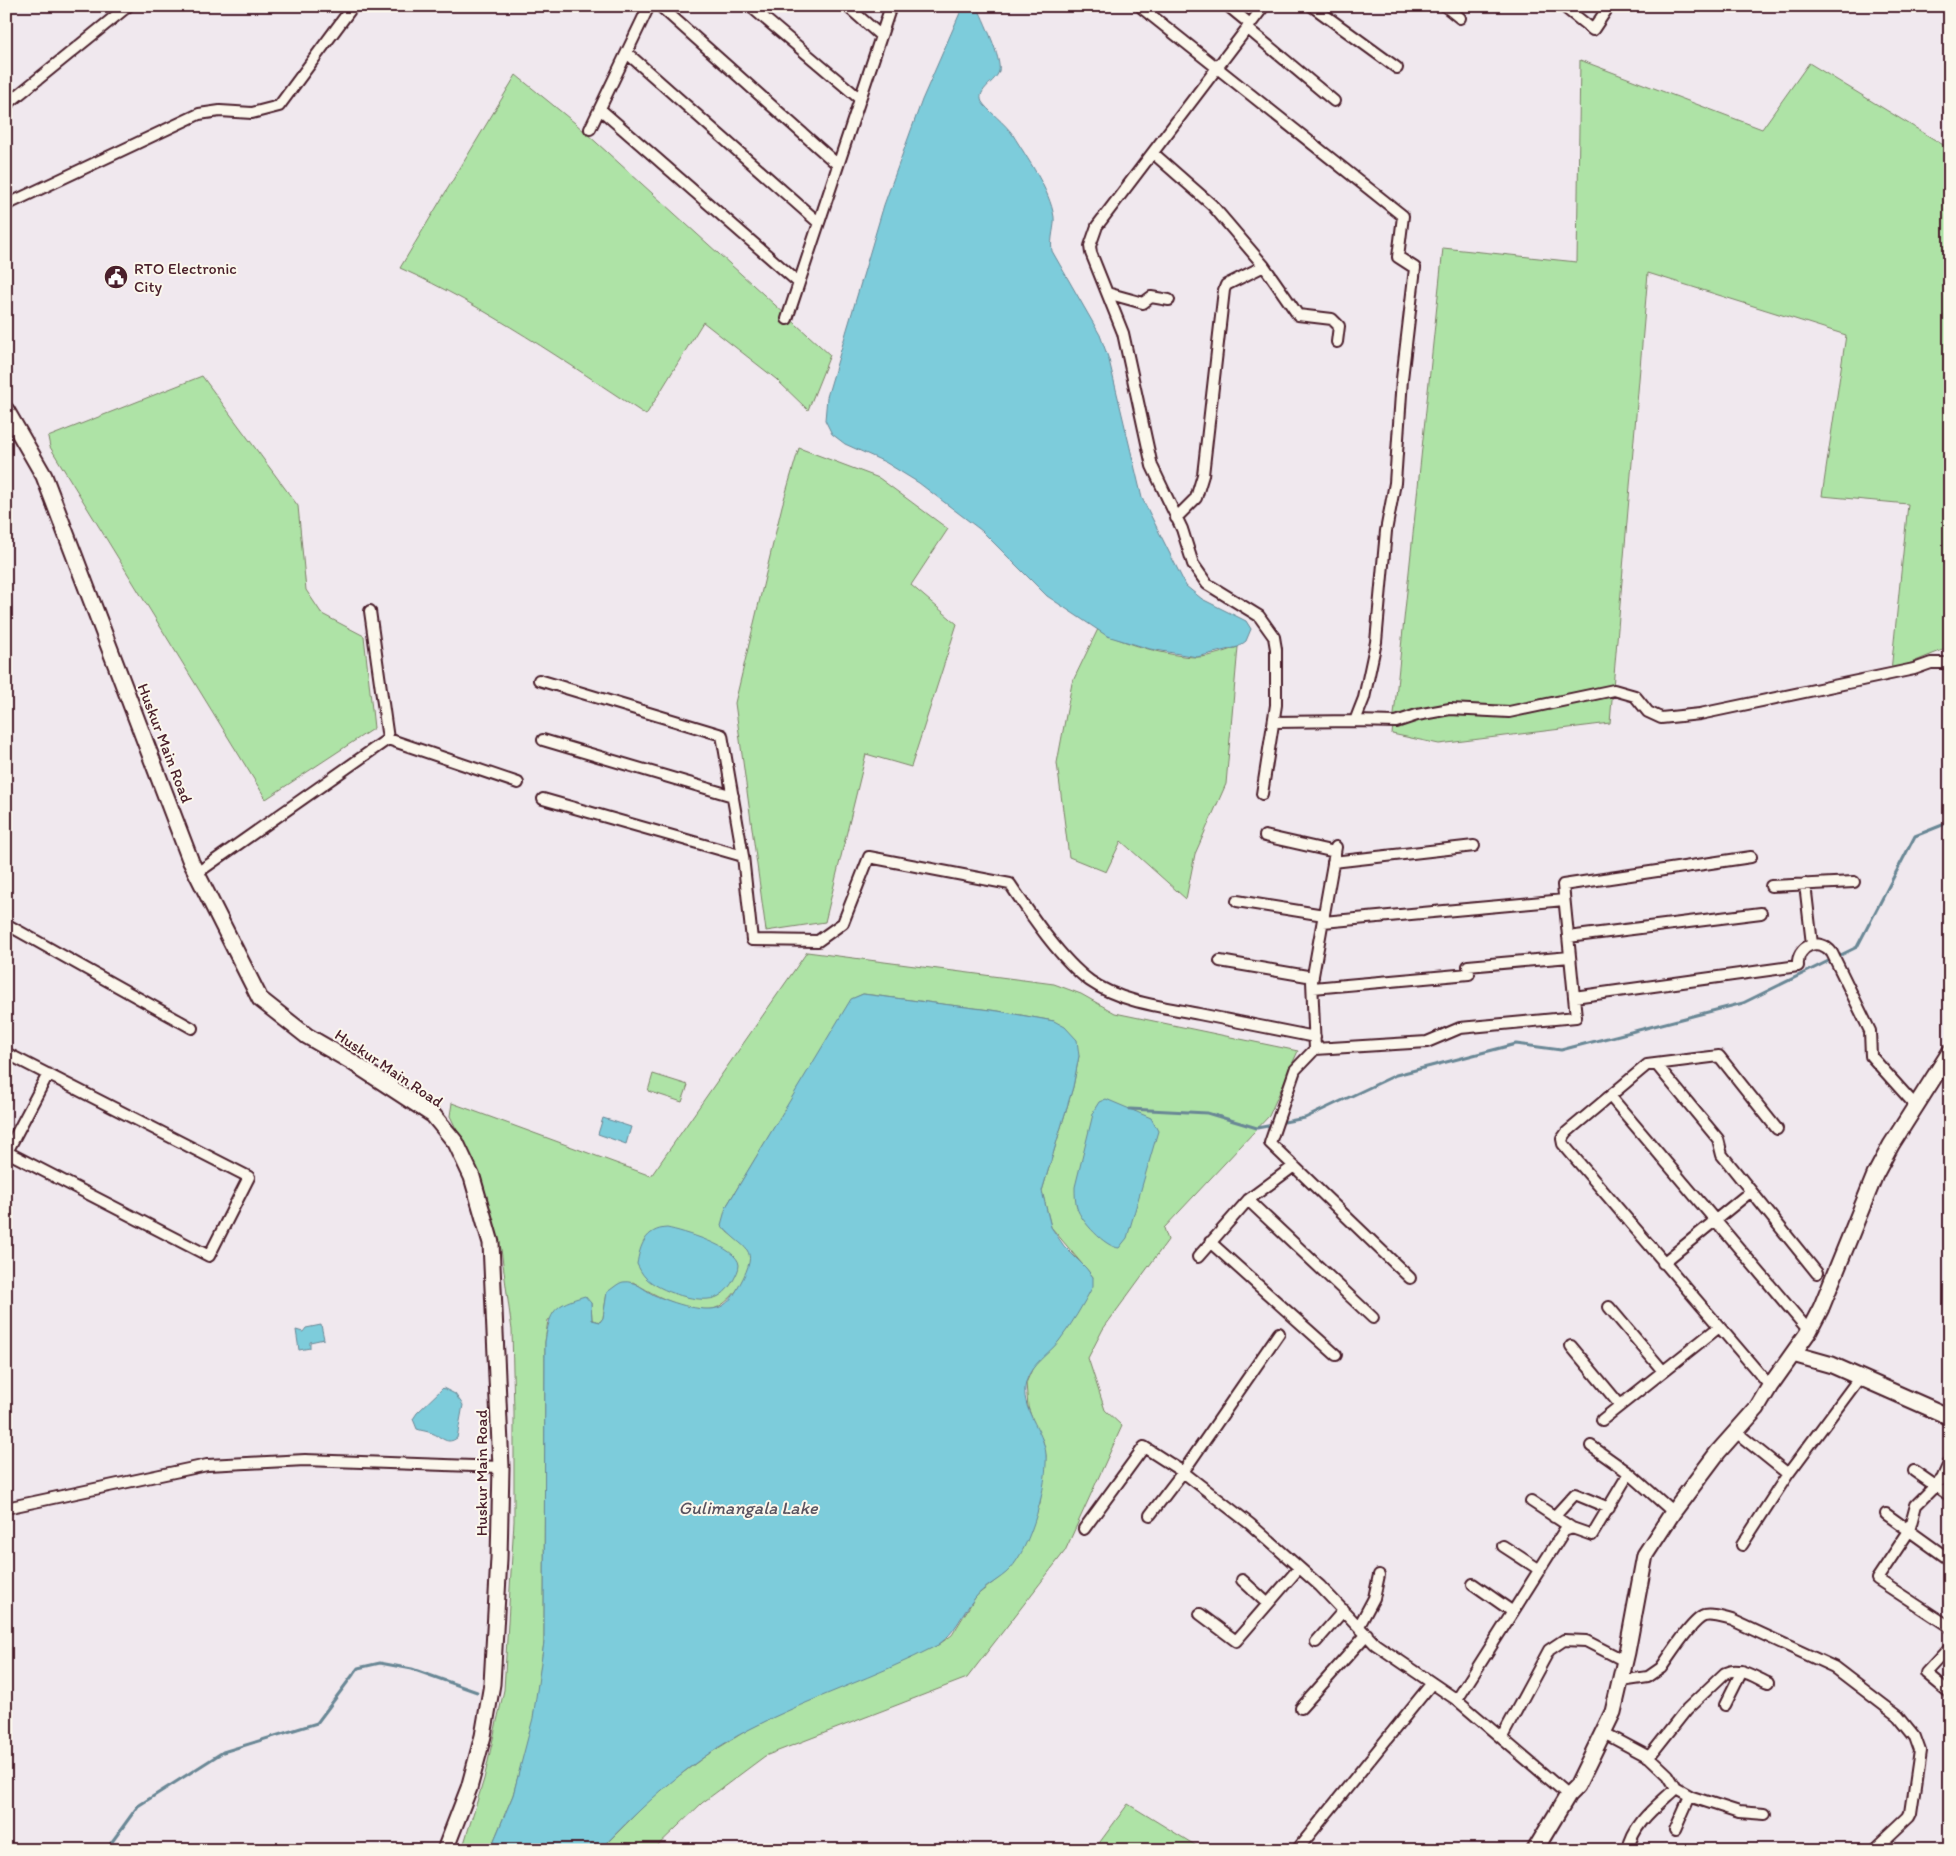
<svg xmlns="http://www.w3.org/2000/svg" width="1956" height="1856" font-family="Itim,sans-serif">
  <rect width="100%" height="100%" fill="#f0e8ee"/>
  <filter id="ink" filterUnits="userSpaceOnUse"><feTurbulence type="fractalNoise" baseFrequency=".02" numOctaves="2"/><feDisplacementMap in="SourceGraphic" scale="10" xChannelSelector="R" yChannelSelector="G"/><feConvolveMatrix kernelMatrix="1 2 1 2 8 2 1 2 1" color-interpolation-filters="sRGB"/></filter>
  <g filter="url(#ink)">
    <path fill="#aee3a6" stroke="#7c8168" d="M 1580,60 L 1762,129 L 1809,63 L 1950,149 L 1950,647 L 1891,671 L 1908,504 L 1822,496 L 1846,335 L 1648,273 L 1610,723 L 1439,744 L 1392,734 L 1443,248 L 1577,262 Z
      M 516,75 L 575,123 L 830,355 L 808,410 L 776,379 L 703,322 L 646,415 C 566,362 487,307 400,268 Z
      M 202,376 L 298,506 L 306,590 L 322,614 L 364,636 L 374,728 L 266,799 L 50,447 L 48,437 Z
      M 799,448 L 879,478 L 948,529 L 911,585 L 957,624 L 911,767 L 866,754 L 825,922 L 766,931 L 735,703 L 782,506 Z
      M 1098,629 C 1119,643 1171,657 1197,657 C 1211,657 1225,651 1238,647 L 1226,784 L 1195,854 L 1186,899 L 1121,841 L 1106,872 L 1069,857 L 1057,763 L 1072,683 Z
      M 807,952 L 1054,984 L 1081,994 L 1115,1013 L 1298,1051 L 1269,1116 L 1164,1228 L 1168,1240 L 1103,1329 L 1088,1358 L 1105,1410 L 1122,1426 L 1065,1551 L 967,1678 L 765,1756 L 702,1803 L 653,1850 L 600,1850 L 661,1789 L 707,1755 L 749,1729 L 797,1705 L 938,1645 L 952,1635 L 976,1596 L 1010,1569 L 1040,1503 L 1046,1456 L 1043,1441 L 1036,1430 L 1028,1407 L 1026,1383 L 1034,1365 L 1058,1342 L 1093,1277 L 1051,1227 L 1042,1191 L 1073,1087 L 1079,1056 L 1054,1021 L 998,1011 L 863,994 L 852,999 L 726,1207 L 727,1232 C 735,1238 750,1247 751,1257 C 753,1273 728,1307 712,1309 C 685,1312 656,1296 633,1282 L 607,1293 L 603,1318 L 600,1322 L 592,1320 L 591,1303 L 548,1320 L 545,1342 L 544,1642 L 534,1718 L 513,1795 L 490,1850 L 462,1850 L 484,1779 L 504,1690 L 514,1521 L 514,1412 L 512,1330 L 501,1249 L 475,1168 L 450,1116 L 452,1103 L 651,1176 Z
      M 653,1074 L 688,1085 L 682,1102 L 648,1091 Z
      M 1128,1804 L 1203,1850 L 1094,1850 Z"/>
    <path fill="#7dccdb" stroke="#698795" d="M 963,6 L 977,6 C 983,18 1002,60 999,71 C 996,82 976,90 982,102 C 986,109 1006,124 1013,135 C 1027,158 1050,190 1054,217 C 1055,228 1050,237 1052,251 L 1100,335 L 1109,360 L 1142,498 L 1186,586 L 1202,599 L 1246,621 L 1251,629 L 1246,641 L 1238,647 L 1197,657 L 1150,649 L 1107,636 L 1047,596 L 982,531 L 919,483 L 885,462 L 845,444 L 832,434 L 825,420 L 827,397 L 884,205 L 922,100 Z
      M 863,994 L 998,1011 L 1054,1021 L 1065,1027 L 1077,1040 L 1079,1056 L 1073,1087 L 1042,1191 L 1051,1227 L 1064,1246 L 1086,1268 L 1093,1277 L 1093,1286 C 1083,1305 1072,1324 1059,1341 C 1048,1355 1031,1364 1026,1382 C 1019,1409 1044,1430 1046,1454 C 1048,1484 1031,1547 1010,1569 C 1000,1580 984,1586 975,1598 C 960,1616 957,1631 938,1645 C 877,1677 811,1697 750,1729 C 692,1759 645,1803 600,1850 L 490,1850 L 513,1795 L 533,1718 L 544,1642 L 545,1342 C 550,1310 554,1305 585,1296 L 591,1303 L 592,1320 L 600,1322 L 603,1318 L 607,1292 C 612,1289 618,1283 623,1282 C 635,1280 644,1290 654,1295 C 671,1302 708,1316 724,1305 C 732,1299 736,1292 740,1284 C 761,1245 744,1252 721,1225 L 726,1207 L 851,999 Z
      M 1106,1099 L 1151,1118 L 1158,1131 L 1127,1238 L 1119,1248 C 1105,1247 1081,1221 1077,1208 C 1075,1201 1075,1194 1075,1187 L 1094,1110 L 1099,1102 Z
      M 603,1118 L 631,1127 L 626,1144 L 598,1134 Z
      M 667,1228 C 682,1231 738,1247 739,1265 C 739,1270 736,1275 734,1279 C 731,1285 726,1292 719,1296 C 702,1306 658,1291 645,1277 C 642,1274 639,1268 637,1264 C 640,1246 645,1229 667,1228 Z
      M 321,1325 L 324,1339 L 310,1342 L 310,1348 L 299,1350 L 296,1330 L 303,1332 L 306,1328 Z
      M 443,1388 L 455,1394 L 463,1405 L 457,1438 C 447,1445 443,1438 434,1434 C 428,1431 422,1431 417,1429 L 413,1419 L 417,1413 Z"/>
    <g fill="none" stroke-linecap="round" stroke-linejoin="round">
      <path stroke="#698795" stroke-width="3" d="M 1130,1109 L 1207,1113 L 1257,1128 L 1273,1125
        M 1279,1123 L 1305,1118 L 1396,1075 L 1516,1044 L 1561,1050 L 1743,1003 L 1857,947 L 1915,836 L 1950,822
        M 106,1850 L 138,1806 L 223,1752 L 317,1723 L 358,1668 L 380,1663 L 412,1669 L 477,1692"/>
      <g stroke="#4a1f2b" stroke-width="14">
        <path id="street" d="M 660,6 L 838,165
          M 750,6 L 860,99
          M 847,6 L 881,36
          M 1228,6 L 1250,24
          M 1312,6 L 1397,68
          M 1445,6 L 1460,18
          M 1563,6 L 1593,30 L 1609,6
          M 1142,8 L 1403,216 L 1398,257 L 1415,268 L 1402,379 L 1395,483 L 1386,531 L 1376,642 L 1364,698 L 1355,721 L 1396,722 L 1417,715 L 1450,709 L 1509,712 L 1614,690 L 1635,696 L 1648,712 L 1661,718 L 1700,714 L 1914,669 L 1931,663 L 1950,663
          M 1247,28 L 1334,101
          M 627,53 L 819,223
          M 6,105 L 128,6
          M 600,109 L 799,283
          M 590,129 L 649,6
          M 1153,153 L 1212,205 L 1264,266 L 1298,315 L 1332,319 L 1339,326 L 1337,342
          M 6,205 L 199,114 L 220,111 L 252,113 L 279,106 L 353,6
          M 1107,293 L 1143,303 L 1151,297 L 1169,300
          M 787,319 L 891,6
          M 1176,518 L 1196,498 L 1203,475 L 1224,290 L 1226,285 L 1264,266
          M 370,611 L 388,739 L 518,783
          M 539,680 L 722,735 L 743,856
          M 1274,722 L 1355,721
          M 543,740 L 733,796
          M 1262,794 L 1276,705 L 1276,649 L 1274,637 L 1259,616 L 1207,584 L 1193,564 L 1182,529 L 1152,466 L 1123,333 L 1091,253 L 1090,246 L 1097,226 L 1264,6
          M 543,799 L 743,856 L 752,940 L 818,941 L 843,923 L 869,857 L 1010,884 C 1030,914 1061,960 1090,981 C 1120,1002 1164,1007 1199,1014 C 1238,1022 1276,1029 1315,1037
          M 1265,836 L 1335,852
          M 1336,847 L 1312,981 L 1315,1049 L 1427,1042 L 1460,1028 L 1576,1017 L 1563,885 L 1751,857
          M 1333,862 L 1474,846
          M 197,873 L 388,739
          M 1805,884 L 1812,944
          M 1771,886 L 1854,882
          M 1237,901 L 1324,915
          M 1323,922 L 1564,900
          M 6,924 L 192,1028
          M 1568,937 L 1761,913
          M 1220,961 L 1313,977
          M 1313,988 L 1469,974 L 1468,966 L 1570,957
          M 1574,997 L 1798,966 C 1796,946 1819,936 1832,953 L 1870,1031 L 1871,1056 L 1915,1105
          M 1315,1049 L 1295,1070 L 1270,1143 L 1410,1278
          M 6,1053 C 87,1094 168,1136 249,1177 L 209,1256 L 7,1152 L 48,1074
          M 1656,1064 L 1718,1139 L 1722,1155 L 1817,1273
          M 1610,1096 L 1809,1331
          M 1248,1200 L 1373,1318
          M 1210,1242 L 1336,1355
          M 1198,1257 L 1248,1200 L 1294,1166
          M 1663,1263 L 1750,1192
          M 1609,1307 L 1663,1371
          M 1571,1346 L 1620,1405
          M 1770,1386 L 1563,1144 L 1562,1139 L 1567,1132 L 1647,1065 L 1719,1056 L 1777,1129
          M 1602,1420 L 1719,1327
          M 1736,1432 L 1788,1474
          M 1591,1446 L 1629,1473 L 1673,1512
          M 1950,1461 L 1942,1479 L 1916,1505 L 1909,1531 L 1877,1579 L 1950,1627
          M 1914,1471 L 1950,1496
          M 1531,1501 L 1572,1528 L 1592,1535 L 1629,1473
          M 6,1508 L 207,1465 L 305,1460 L 501,1467
          M 1886,1514 L 1950,1560
          M 1150,1515 L 1183,1472 L 1279,1333
          M 1554,1517 L 1575,1494 L 1609,1508
          M 1084,1529 L 1144,1447 L 1183,1472 L 1250,1524 L 1320,1586 L 1375,1644 L 1457,1700 L 1568,1795
          M 1742,1545 L 1788,1474 L 1860,1377
          M 1503,1546 L 1540,1570
          M 1242,1580 L 1268,1604
          M 1473,1584 L 1513,1612
          M 1200,1614 L 1236,1641 L 1299,1568
          M 1359,1626 L 1374,1598 L 1379,1575
          M 1316,1642 L 1344,1610
          M 1950,1647 L 1926,1673 L 1950,1693
          M 1621,1681 L 1648,1677 L 1661,1668 C 1669,1657 1692,1620 1704,1616 C 1713,1614 1724,1618 1732,1620 L 1834,1667 L 1898,1716 L 1915,1737 L 1920,1751 L 1911,1813 L 1909,1817 L 1874,1850
          M 1457,1700 L 1564,1531 L 1572,1528
          M 1725,1705 L 1742,1671
          M 1301,1708 L 1367,1634
          M 1604,1733 L 1649,1757 L 1668,1775 L 1676,1788 L 1692,1797 L 1739,1812 L 1765,1814
          M 1502,1737 L 1549,1650 L 1564,1640 L 1586,1641 L 1625,1661
          M 1649,1757 L 1687,1709 L 1725,1673 C 1740,1666 1754,1677 1768,1683
          M 1675,1830 L 1690,1796
          M 1297,1850 L 1432,1683
          M 1628,1850 C 1633,1823 1657,1806 1676,1788"/>
      </g>
      <g stroke="#4a1f2b" stroke-width="19">
        <path id="secondary" d="M 6,410 L 44,476 L 191,862 L 260,999 L 307,1036 L 352,1062 L 433,1115 L 456,1143 L 472,1177 L 491,1243 L 501,1467 L 499,1558 L 492,1684 L 483,1736 L 469,1788 L 445,1850
          M 1793,1354 L 1832,1365 L 1950,1417
          M 1535,1850 L 1568,1795 L 1577,1786 L 1613,1712 L 1627,1652 L 1645,1555 L 1673,1512 L 1718,1452 L 1757,1408 L 1770,1386 L 1809,1331 L 1821,1308 L 1875,1175 L 1891,1145 L 1950,1052"/>
      </g>
      <use href="#street" stroke="#fbf7ec" stroke-width="10"/>
      <use href="#secondary" stroke="#fbf7ec" stroke-width="15"/>
    </g>
  </g>
  <defs>
    <g id="civic-disc" transform="scale(1.25)"><circle r="9.5" fill="#4a1f2b" stroke="#fbf7ec"/><path d="M-.6-6.5H3V-4.5H.6V-3L4-1V1h2V6H-6V1h2V-1L-.6-3ZM-1.2 2.5V6h2.4V2.5Z" fill="#fff"/></g>
  </defs>
  <g fill-rule="evenodd">
    <use href="#civic-disc" x="116" y="277"/>
  </g>
  <g text-anchor="middle" dominant-baseline="central" stroke-width="4" stroke-linejoin="round" paint-order="stroke">
    <g font-size="16" fill="#4a1f2b" stroke="#fbf7ec" text-anchor="start">
      <text x="134" y="268">RTO Electronic<tspan x="134" dy="18">City</tspan></text>
    </g>
    <g font-size="16" fill="#4a1f2b" stroke="#fbf7ec">
      <text transform="translate(165 743) rotate(69)">Huskur Main Road</text>
      <text transform="translate(389 1068) rotate(34)">Huskur Main Road</text>
      <text transform="translate(481 1473) rotate(-90)">Huskur Main Road</text>
    </g>
    <g font-size="18" font-style="italic" fill="#595360" stroke="#fbf7ec">
      <text x="748" y="1508">Gulimangala Lake</text>
    </g>
  </g>
  <rect width="1956" height="1856" fill="none" stroke="#fbf7ec" stroke-width="25"/>
  <rect x="12" y="12" width="1931" height="1831" fill="none" stroke="#4a1f2b" stroke-width="2" filter="url(#ink)"/>
</svg>
